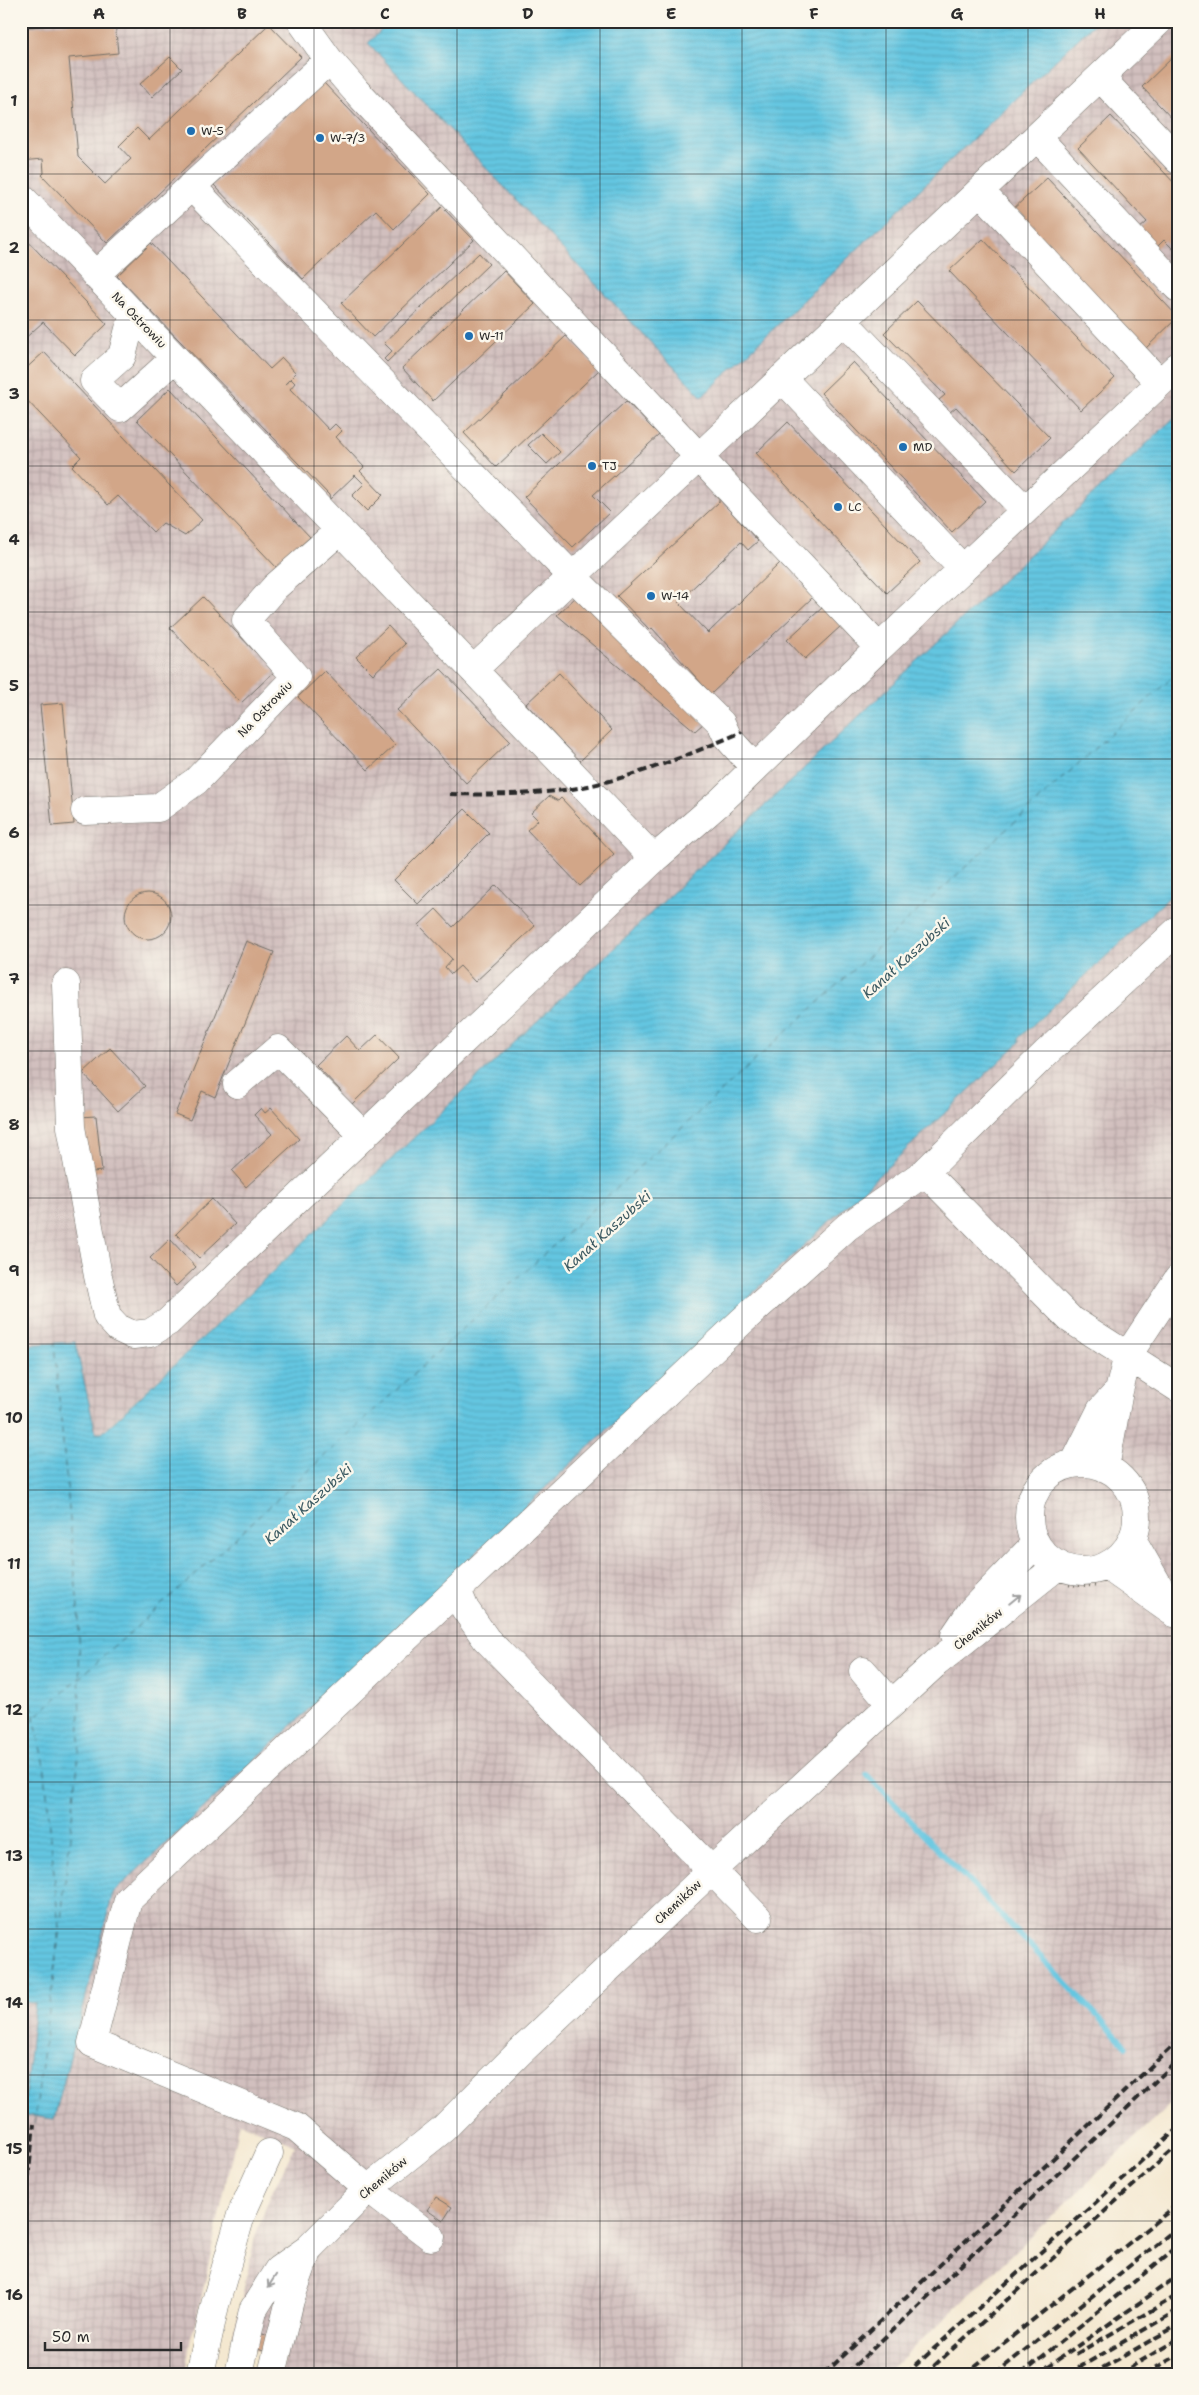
<svg xmlns="http://www.w3.org/2000/svg" width="1199" height="2395" font-family="'Shantell Sans',sans-serif">
  <defs>
    <pattern id="industrial-grid" width="8" height="8" patternUnits="userSpaceOnUse" patternTransform="scale(1.25)"><rect width="8" height="8" fill="#d1bfbe"/><path d="M0 4h8M4 0v8" fill="none" stroke="#b4a4a3"/></pattern>
    <pattern id="water-rules" width="6" height="5" patternUnits="userSpaceOnUse" patternTransform="scale(1.25)"><rect width="6" height="5" fill="#63c6e1"/><path d="M0 2.5h6" fill="none" stroke="#56aac1"/></pattern>
  </defs>
  <rect width="100%" height="100%" fill="#fbf7ec"/>
  <filter id="ink" filterUnits="userSpaceOnUse"><feTurbulence type="fractalNoise" baseFrequency=".02" numOctaves="2"/><feDisplacementMap in="SourceGraphic" scale="10" xChannelSelector="R" yChannelSelector="G"/><feConvolveMatrix kernelMatrix="1 2 1 2 8 2 1 2 1" color-interpolation-filters="sRGB"/></filter>
  <filter id="wash" filterUnits="userSpaceOnUse"><feTurbulence type="fractalNoise" baseFrequency=".0096" numOctaves="4" result="noise"/><feDisplacementMap in="SourceGraphic" scale="20" xChannelSelector="R" yChannelSelector="G"/><feGaussianBlur stdDeviation="1.12" result="paint"/><feColorMatrix in="noise" values="0 0 0 0 0 0 0 0 0 0 0 0 0 0 0 0 0 1.4 0 .05"/><feComposite in="paint" operator="in"/></filter>
  <g filter="url(#wash)">
    <rect width="100%" height="100%" fill="#f4e8d0"/>
    <path fill="url(#industrial-grid)" d="M 21,21 L 391,21 L 368,43 L 702,396 L 1097,21 L 1178,21 L 1178,414 L 101,1433 L 96,1433 L 75,1342 L 21,1345 Z
      M 1178,889 L 1178,2097 L 886,2374 L 280,2374 L 284,2356 L 232,2344 L 255,2237 L 270,2196 L 295,2146 L 283,2139 L 239,2122 L 197,2318 L 191,2336 L 185,2374 L 21,2374 L 21,2002 L 35,2003 L 23,2115 L 54,2119 L 112,1893 L 910,1146 L 1020,1042 L 1019,1039 Z"/>
    <path fill="url(#water-rules)" stroke="#477886" d="M 391,21 L 1097,21 L 702,397 L 368,43 Z
      M 1178,414 L 1178,889 L 1019,1038 L 1020,1042 L 910,1146 L 113,1893 L 54,2119 L 23,2115 L 35,2003 L 21,2002 L 21,1345 L 75,1342 L 96,1433 L 102,1433 Z"/>
    <g fill="none" stroke-linecap="round" stroke-linejoin="round">
      <path stroke="#63c6e1" stroke-width="5.5" d="M 867,1775 L 1126,2046"/>
      <path stroke="#3c5a62" stroke-width="1" stroke-dasharray="6 5" stroke-linecap="butt" d="M 21,1650 L 45,1771 L 59,1929 L 53,1980
        M 21,1730 L 197,1573 L 1178,672
        M 34,2124 L 60,1929 L 80,1744 L 79,1619 L 54,1343"/>
    </g>
    <g id="blocks">
      <path fill="#d2a688" d="M 91,21 L 115,21 L 118,53 L 69,58 L 78,157 L 105,184 L 131,159 L 119,146 L 137,128 L 149,140 L 269,24 L 301,57 L 107,243 L 42,175 L 44,173 L 43,159 L 21,161 L 21,28 Z
        M 1175,55 L 1178,58 L 1178,125 L 1142,87 Z
        M 170,57 L 182,69 L 152,97 L 140,84 Z
        M 323,82 L 430,194 L 394,229 L 376,210 L 303,279 L 214,185 Z
        M 1111,116 L 1178,187 L 1178,254 L 1164,240 L 1156,248 L 1138,230 L 1147,222 L 1078,148 Z
        M 1047,178 L 1178,317 L 1144,350 L 1012,210 Z
        M 442,207 L 474,240 L 373,337 L 341,303 Z
        M 21,234 L 107,324 L 75,355 L 43,322 L 21,342 Z
        M 983,239 L 1115,378 L 1081,410 L 949,271 Z
        M 151,243 L 270,369 L 282,358 L 296,373 L 285,384 L 291,379 L 295,383 L 290,389 L 329,430 L 335,424 L 342,431 L 336,437 L 364,467 L 360,471 L 383,495 L 367,511 L 352,496 L 364,484 L 355,475 L 330,499 L 329,495 L 118,277 L 117,276 Z
        M 479,253 L 489,264 L 387,362 L 384,359 L 392,351 L 384,343 Z
        M 504,271 L 535,304 L 433,401 L 402,368 Z
        M 917,301 L 1050,438 L 1016,471 L 956,407 L 950,412 L 939,400 L 945,395 L 884,333 Z
        M 566,336 L 599,370 L 496,467 L 464,433 Z
        M 44,352 L 202,520 L 185,536 L 163,523 L 153,532 L 118,496 L 108,505 L 72,466 L 81,457 L 21,394 L 21,373 Z
        M 853,362 L 985,501 L 952,532 L 821,393 Z
        M 170,388 L 310,537 L 277,568 L 137,420 Z
        M 626,401 L 659,435 L 593,495 L 610,512 L 573,547 L 524,497 Z
        M 788,422 L 920,562 L 887,593 L 756,453 Z
        M 541,433 L 560,452 L 547,464 L 528,445 Z
        M 719,499 L 758,541 L 748,550 L 741,542 L 678,602 L 708,633 L 780,563 L 813,597 L 711,694 L 652,628 L 650,630 L 617,596 L 719,502 Z
        M 578,595 L 704,723 L 695,731 L 557,615 Z
        M 203,597 L 274,672 L 241,703 L 170,628 Z
        M 823,607 L 841,626 L 805,659 L 787,640 Z
        M 388,626 L 405,644 L 373,674 L 356,657 Z
        M 441,669 L 510,741 L 466,783 L 397,710 Z
        M 325,671 L 395,745 L 368,770 L 298,697 Z
        M 559,673 L 612,730 L 580,761 L 526,704 Z
        M 63,703 L 74,824 L 52,826 L 40,705 Z
        M 549,796 L 558,801 L 561,798 L 614,854 L 580,886 L 527,830 L 538,820 L 531,813 Z
        M 465,809 L 489,833 L 418,904 L 394,880 Z
        M 496,885 L 535,926 L 475,982 L 460,966 L 451,974 L 445,967 L 452,959 L 419,925 L 436,909 L 453,927 Z
        M125 916a23 23 0 1 1 46 0a23 23 0 1 1-46 0Z
        M 246,941 L 274,952 L 215,1097 L 202,1091 L 190,1120 L 175,1114 Z
        M 377,1035 L 399,1058 L 351,1105 L 339,1093 L 341,1091 L 316,1065 L 346,1036 L 360,1051 Z
        M 110,1048 L 145,1086 L 118,1111 L 83,1073 Z
        M 261,1108 L 265,1113 L 271,1108 L 299,1139 L 246,1187 L 232,1171 L 272,1134 L 254,1115 Z
        M 96,1116 L 102,1171 L 84,1173 L 79,1117 Z
        M 212,1199 L 235,1224 L 199,1258 L 176,1234 Z
        M 170,1239 L 196,1267 L 176,1286 L 150,1258 Z
        M 1178,1486 L 1178,1505 L 1174,1506 L 1171,1487 Z
        M 436,2197 L 452,2207 L 443,2221 L 427,2210 Z
        M 258,2333 L 271,2336 L 267,2352 L 254,2348 Z"/>
    </g>
  </g>
  <g filter="url(#ink)">
    <use href="#blocks" fill-opacity="0" stroke="#716d65" stroke-width="1"/>
    <g fill="none" stroke-linecap="round" stroke-linejoin="round">
      <g stroke="#716d65" stroke-width="29">
        <path id="minor" d="M 301,21 L 329,60 L 356,91 L 699,457 L 473,670
          M 1159,21 L 699,457 L 879,648 L 1178,366
          M 1100,77 L 1178,160
          M 1037,137 L 1178,288
          M 191,186 L 572,576 L 721,723 L 728,738 L 755,768
          M 980,191 L 1160,383
          M 21,197 L 654,859
          M 95,275 L 329,60
          M 139,320 L 129,329 L 122,356 L 94,381 L 120,408 L 175,358
          M 843,321 L 1025,510
          M 782,378 L 963,569
          M 85,811 L 158,808 L 196,781 L 296,677 L 246,620 L 275,587 L 340,530
          M 66,984 L 71,1127 L 98,1276 L 107,1316 L 118,1328 L 133,1335 L 150,1333 L 168,1322 L 654,859 L 721,801 L 879,648
          M 237,1084 L 278,1049 L 364,1136
          M 925,1172 L 1070,1319 L 1178,1388
          M1029 1517a54 54 0 1 1 108 0a54 54 0 1 1-108 0Z
          M 1074,1464 L 1101,1410 L 1114,1396
          M 1105,1468 L 1119,1391 L 1128,1355 L 1178,1279
          M 1132,1539 L 1174,1613
          M 1107,1566 L 1171,1611
          M 955,1635 L 972,1610 L 1036,1543
          M 863,1671 L 891,1703
          M 758,1918 L 486,1639 L 465,1609 L 457,1590 L 741,1322 L 847,1227 L 925,1172 L 1046,1053 L 1178,930
          M 431,2237 L 368,2189 L 296,2127 L 92,2043 L 128,1900 L 457,1590
          M 200,2374 L 215,2305 L 241,2215 L 269,2153
          M 239,2374 L 253,2310 L 278,2270 L 308,2249 L 368,2189 L 443,2129 L 519,2053 L 711,1871 L 936,1663 L 1059,1565
          M 272,2374 L 290,2300 L 308,2249"/>
      </g>
      <path stroke="#716d65" stroke-width="3" stroke-dasharray="1 4" stroke-linecap="butt" d="M 1069,1585 L 1095,1586"/>
      <use href="#minor" stroke="#fff" stroke-width="28"/>
      <path stroke="#2b2b2b" stroke-width="4" stroke-dasharray="8 4" stroke-linecap="butt" d="M 450,794 C 495,795 539,795 583,787 C 639,776 691,754 742,732
        M 21,2248 L 34,2124
        M 1076,2354 L 1178,2295
        M 21,2361 L 24,2337
        M 824,2374 L 1178,2041
        M 846,2374 L 1178,2060
        M 906,2374 L 1178,2128
        M 925,2374 L 1178,2145
        M 965,2374 L 1178,2204
        M 995,2374 L 1178,2227
        M 1021,2374 L 1178,2246
        M 1037,2374 L 1178,2276
        M 1068,2374 L 1178,2310
        M 1092,2374 L 1178,2325
        M 1119,2374 L 1178,2339
        M 1145,2374 L 1178,2355
        M 1169,2374 L 1178,2369"/>
    </g>
    <defs><path id="oneway-shaft" d="M-6 0H5M1.5-3L5.5 0L1.5 3" fill="none" stroke-width="1.6" stroke-linecap="round" stroke-linejoin="round" transform="scale(1.25)"/></defs>
    <g stroke="#a0a0a0">
      <use href="#oneway-shaft" transform="translate(1015 1599) rotate(-39)"/>
      <use href="#oneway-shaft" transform="translate(272 2281) rotate(123)"/>
    </g>
  </g>
  <path fill="none" stroke="#2b2b2b" stroke-width="1" stroke-opacity="0.55" d="M 170,21 L 170,2374M 314,21 L 314,2374M 457,21 L 457,2374M 600,21 L 600,2374M 742,21 L 742,2374M 886,21 L 886,2374M 1028,21 L 1028,2374M 21,174 L 1178,174M 21,320 L 1178,320M 21,466 L 1178,466M 21,612 L 1178,612M 21,759 L 1178,759M 21,905 L 1178,905M 21,1051 L 1178,1051M 21,1198 L 1178,1198M 21,1344 L 1178,1344M 21,1490 L 1178,1490M 21,1636 L 1178,1636M 21,1782 L 1178,1782M 21,1929 L 1178,1929M 21,2075 L 1178,2075M 21,2221 L 1178,2221"/>
  <g fill="#1f6fb2" stroke="#fbf7ec" stroke-width="2">
    <circle cx="191" cy="131" r="5"/>
    <circle cx="320" cy="138" r="5"/>
    <circle cx="469" cy="336" r="5"/>
    <circle cx="903" cy="447" r="5"/>
    <circle cx="592" cy="466" r="5"/>
    <circle cx="838" cy="507" r="5"/>
    <circle cx="651" cy="596" r="5"/>
  </g>
  <g text-anchor="middle" dominant-baseline="central" stroke-width="5" stroke-linejoin="round" paint-order="stroke">
    <g font-size="12" fill="#2b2b2b" stroke="#fbf7ec" text-anchor="start">
      <text x="201" y="131">W-5</text>
      <text x="330" y="138">W-7/3</text>
      <text x="479" y="336">W-11</text>
      <text x="913" y="447">MD</text>
      <text x="602" y="466">TJ</text>
      <text x="848" y="507">LC</text>
      <text x="661" y="596">W-14</text>
    </g>
    <g font-size="12" fill="#2b2b2b" stroke="#fbf7ec">
      <text transform="translate(139 320) rotate(46)">Na Ostrowiu</text>
      <text transform="translate(265 709) rotate(-46)">Na Ostrowiu</text>
      <text transform="translate(978 1629) rotate(-39)">Chemików</text>
      <text transform="translate(678 1902) rotate(-43)">Chemików</text>
      <text transform="translate(383 2178) rotate(-40)">Chemików</text>
    </g>
    <g font-size="14" font-style="italic" fill="#3c5a62" stroke="#fbf7ec">
      <text transform="translate(906 958) rotate(-42)">Kanał Kaszubski</text>
      <text transform="translate(607 1231) rotate(-42)">Kanał Kaszubski</text>
      <text transform="translate(308 1504) rotate(-42)">Kanał Kaszubski</text>
    </g>
  </g>
  <rect width="1199" height="2395" fill="none" stroke="#fbf7ec" stroke-width="55"/>
  <path d="M45 2342v8h136v-8" fill="none" stroke="#2b2b2b" stroke-width="2.5"/>
  <text x="52" y="2342" font-size="15" fill="#2b2b2b" stroke="#fbf7ec" stroke-width="4" paint-order="stroke">50 m</text>
  <rect x="28" y="28" width="1144" height="2340" fill="none" stroke="#2b2b2b" stroke-width="2"/>
  <g font-size="16" text-anchor="middle" font-weight="bold" fill="#2b2b2b">
    <text x="99" y="19">A</text>
    <text x="242" y="19">B</text>
    <text x="385" y="19">C</text>
    <text x="528" y="19">D</text>
    <text x="671" y="19">E</text>
    <text x="814" y="19">F</text>
    <text x="957" y="19">G</text>
    <text x="1100" y="19">H</text>
    <text x="14" y="106">1</text>
    <text x="14" y="253">2</text>
    <text x="14" y="399">3</text>
    <text x="14" y="545">4</text>
    <text x="14" y="691">5</text>
    <text x="14" y="838">6</text>
    <text x="14" y="984">7</text>
    <text x="14" y="1130">8</text>
    <text x="14" y="1276">9</text>
    <text x="14" y="1423">10</text>
    <text x="14" y="1569">11</text>
    <text x="14" y="1715">12</text>
    <text x="14" y="1861">13</text>
    <text x="14" y="2008">14</text>
    <text x="14" y="2154">15</text>
    <text x="14" y="2300">16</text>
  </g>
</svg>
